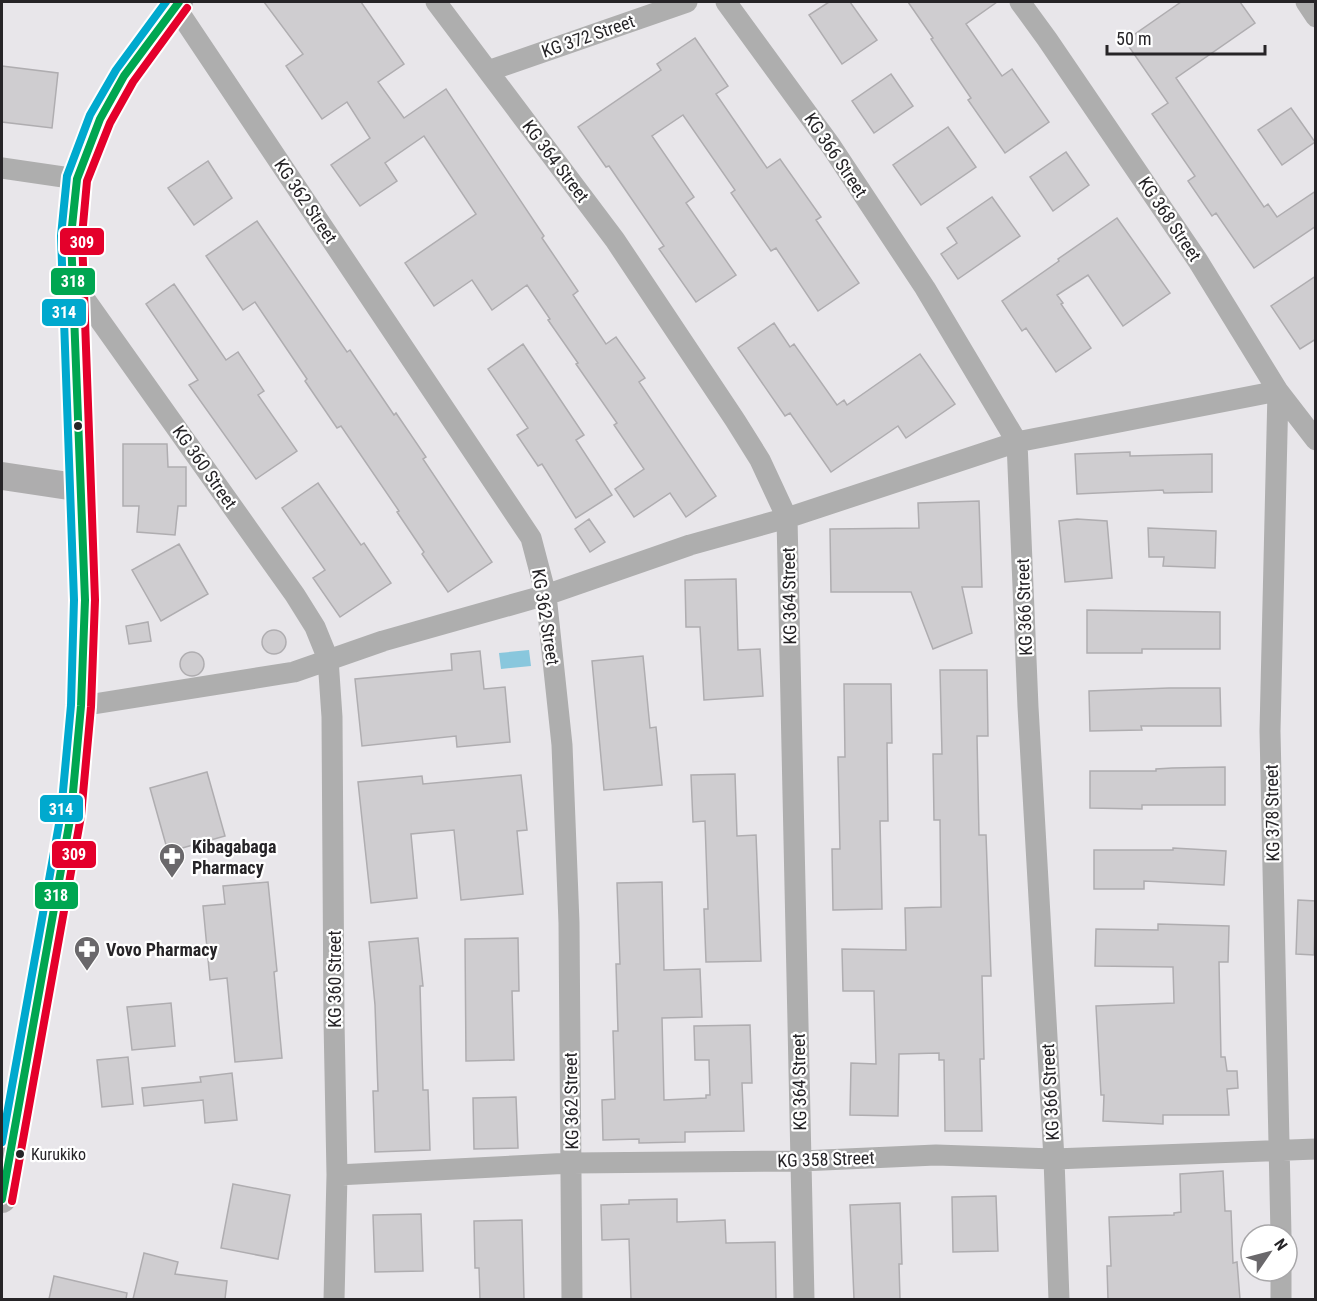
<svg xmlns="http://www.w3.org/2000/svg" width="1317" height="1301" font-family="'Roboto Condensed',sans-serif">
  <rect width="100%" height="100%" fill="#e8e6ea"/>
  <path fill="#89c7dd" d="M 529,650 L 531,666 L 501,669 L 499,653 Z"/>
  <path fill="#cfcdd0" stroke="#afadb0" stroke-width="1.5" d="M 264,2 L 361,2 L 404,64 L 378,82 L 404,118 L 446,89 L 544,236 L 542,238 L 578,291 L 573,295 L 606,344 L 616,337 L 645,378 L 639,382 L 716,496 L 686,517 L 670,493 L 634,517 L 615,489 L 644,469 L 614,425 L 617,423 L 576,364 L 578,363 L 548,320 L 550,319 L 527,285 L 492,310 L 472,280 L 434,306 L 405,263 L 476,214 L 424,136 L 385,163 L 397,181 L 360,206 L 331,165 L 370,138 L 347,102 L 322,119 L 286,66 L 303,54 Z
    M 829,2 L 850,2 L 877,40 L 842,64 L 809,15 Z
    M 908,2 L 997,2 L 966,24 L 1002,76 L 1012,69 L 1049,122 L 1005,153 L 968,100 L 971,98 L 931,39 L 933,38 Z
    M 1181,2 L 1240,2 L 1255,23 L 1176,78 L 1264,207 L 1268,204 L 1277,217 L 1316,191 L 1316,226 L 1254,268 L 1216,213 L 1212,216 L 1188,181 L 1195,176 L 1152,114 L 1168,103 L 1125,41 Z
    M 695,38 L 728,86 L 716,94 L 767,168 L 780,159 L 821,217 L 816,220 L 859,283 L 818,311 L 776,248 L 771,251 L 731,193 L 735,190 L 683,115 L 652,136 L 694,197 L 686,203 L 736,275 L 696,302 L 659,249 L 664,246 L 609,166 L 606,167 L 578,127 L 661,70 L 657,64 Z
    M 2,66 L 58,73 L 52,128 L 2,122 Z
    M 891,74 L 913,106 L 874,133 L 852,101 Z
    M 1291,108 L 1315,142 L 1282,165 L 1258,130 Z
    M 948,127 L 976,167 L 921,205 L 893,165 Z
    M 1066,152 L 1089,185 L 1053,211 L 1030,177 Z
    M 208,161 L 232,198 L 194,225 L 168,188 Z
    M 992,197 L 1020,236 L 958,279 L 941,254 L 957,243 L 947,228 Z
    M 1117,218 L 1170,293 L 1123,326 L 1088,275 L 1057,295 L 1063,303 L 1061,304 L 1091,348 L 1056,372 L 1026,328 L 1022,331 L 1002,301 L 1059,261 L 1058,259 Z
    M 257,221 L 347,352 L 350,350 L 394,415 L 396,413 L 426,457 L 423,459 L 492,562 L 448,592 L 422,554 L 424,552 L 397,512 L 399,511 L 341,426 L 337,428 L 305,381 L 307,379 L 255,302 L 243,310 L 206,256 Z
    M 1316,276 L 1316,339 L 1300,349 L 1271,306 Z
    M 174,284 L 226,360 L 238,352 L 264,391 L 258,395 L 297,451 L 256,479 L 189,385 L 198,380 L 146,304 Z
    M 774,323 L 790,347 L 794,344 L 837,405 L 844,400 L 847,405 L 920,354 L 955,404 L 906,438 L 898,426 L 831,472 L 790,413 L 785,416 L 738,348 Z
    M 523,344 L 584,435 L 576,440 L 612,495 L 576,518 L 542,464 L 538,466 L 517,435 L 528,428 L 488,369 Z
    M 123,444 L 167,444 L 168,467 L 186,467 L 186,506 L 178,506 L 175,535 L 137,532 L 139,506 L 123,506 Z
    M 1130,452 L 1130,456 L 1212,454 L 1212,492 L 1164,493 L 1163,490 L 1077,494 L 1075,454 Z
    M 318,483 L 361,545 L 364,543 L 391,583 L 340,617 L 313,578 L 325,570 L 282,508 Z
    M 979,501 L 982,587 L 962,587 L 972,633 L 933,649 L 911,592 L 831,592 L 830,529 L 919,528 L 918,503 Z
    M 589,519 L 605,542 L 590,552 L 575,529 Z
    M 1077,519 L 1107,521 L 1112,578 L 1065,582 L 1059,521 Z
    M 1148,528 L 1216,531 L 1215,568 L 1163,566 L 1164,557 L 1149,557 Z
    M 179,544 L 208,594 L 161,621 L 132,570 Z
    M 736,579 L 738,650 L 760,649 L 763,696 L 704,700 L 700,627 L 686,627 L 685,580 Z
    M 1087,610 L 1220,612 L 1220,649 L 1142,649 L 1142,653 L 1087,653 Z
    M 148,622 L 151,641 L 129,644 L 126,626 Z
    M262 642a12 12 0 1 1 24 0a12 12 0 1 1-24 0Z
    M 480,651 L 484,689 L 505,687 L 510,742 L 457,747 L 456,736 L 362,746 L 355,679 L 452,670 L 451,654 Z
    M180 664a12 12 0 1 1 24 0a12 12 0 1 1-24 0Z
    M 643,656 L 650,728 L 656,727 L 662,785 L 604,790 L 592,661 Z
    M 940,670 L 987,670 L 988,736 L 977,736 L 979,835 L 986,835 L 991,976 L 982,976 L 984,1059 L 980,1059 L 982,1131 L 945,1131 L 944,1060 L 939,1060 L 939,1053 L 899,1054 L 898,1116 L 850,1115 L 851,1063 L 876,1064 L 874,991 L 843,991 L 842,949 L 906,950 L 905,908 L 941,907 L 940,820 L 934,820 L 933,754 L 942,754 Z
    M 844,684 L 891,684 L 892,743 L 887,743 L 888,821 L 880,821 L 882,909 L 833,910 L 832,849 L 840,849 L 838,757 L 845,757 Z
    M 1169,688 L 1220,688 L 1221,726 L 1141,726 L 1142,730 L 1090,731 L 1089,691 Z
    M 1225,767 L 1225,805 L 1142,805 L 1142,809 L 1090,808 L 1090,771 L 1156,771 L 1156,769 L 1172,768 Z
    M 207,772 L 225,836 L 168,852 L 150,788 Z
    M 735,774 L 737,836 L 756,835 L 761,961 L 706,962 L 704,909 L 708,909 L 705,821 L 693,822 L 691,775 Z
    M 521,775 L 527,830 L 517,831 L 523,894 L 461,900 L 454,830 L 411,834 L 417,898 L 371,903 L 358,782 L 422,776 L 423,784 Z
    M 1173,848 L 1226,851 L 1224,885 L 1144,881 L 1144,889 L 1094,889 L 1094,850 L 1173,850 Z
    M 268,882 L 277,971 L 274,972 L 282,1058 L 235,1062 L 227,978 L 210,980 L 203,906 L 225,904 L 223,886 Z
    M 662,882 L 664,970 L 700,969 L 702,1017 L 662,1018 L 664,1100 L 706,1098 L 706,1095 L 710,1095 L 709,1060 L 695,1060 L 694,1026 L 750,1025 L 752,1083 L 742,1083 L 744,1131 L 685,1132 L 685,1142 L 639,1143 L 639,1139 L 603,1140 L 602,1100 L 615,1099 L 613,1031 L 618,1031 L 616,964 L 620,964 L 617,883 Z
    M 1298,900 L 1316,901 L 1314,955 L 1296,954 Z
    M 1158,924 L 1229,926 L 1228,962 L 1219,962 L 1221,1057 L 1225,1057 L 1227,1071 L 1237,1071 L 1238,1088 L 1227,1089 L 1229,1115 L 1163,1115 L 1163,1124 L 1103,1121 L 1104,1095 L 1101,1095 L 1096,1006 L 1174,1003 L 1173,967 L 1095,966 L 1096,929 L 1158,930 Z
    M 418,938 L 423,986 L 420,986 L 423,1090 L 428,1090 L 430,1150 L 375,1152 L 373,1091 L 378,1091 L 375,1005 L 369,942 Z
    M 518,938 L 519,991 L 512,991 L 514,1060 L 466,1061 L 465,939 Z
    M 171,1003 L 175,1046 L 132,1050 L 127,1007 Z
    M 128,1057 L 133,1104 L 102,1107 L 97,1060 Z
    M 232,1073 L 237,1120 L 205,1123 L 203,1100 L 144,1106 L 142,1088 L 201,1082 L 200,1077 Z
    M 516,1097 L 518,1148 L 474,1149 L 473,1098 Z
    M 1223,1171 L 1225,1211 L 1231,1211 L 1233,1263 L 1237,1262 L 1240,1299 L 1108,1299 L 1107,1266 L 1111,1266 L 1109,1217 L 1174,1215 L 1174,1213 L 1181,1212 L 1180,1174 Z
    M 233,1184 L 290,1195 L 278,1259 L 221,1248 Z
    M 996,1196 L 998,1251 L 953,1252 L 952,1197 Z
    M 677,1199 L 677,1222 L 725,1220 L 726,1243 L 775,1242 L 776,1299 L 631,1299 L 629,1239 L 602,1240 L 601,1205 L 629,1204 L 629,1200 Z
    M 900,1203 L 902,1264 L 899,1264 L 900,1299 L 854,1299 L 850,1205 Z
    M 421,1214 L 423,1271 L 375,1272 L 373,1215 Z
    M 522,1220 L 524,1299 L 480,1299 L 479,1268 L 475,1268 L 474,1221 Z
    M 144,1253 L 178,1262 L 175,1274 L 227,1281 L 225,1299 L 133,1299 Z
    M 54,1276 L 127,1293 L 126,1299 L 49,1299 Z"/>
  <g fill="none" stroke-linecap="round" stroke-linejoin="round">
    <path stroke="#aeaeae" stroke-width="21" d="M 436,2 L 615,240 L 735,420 L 760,460 L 787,518 L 804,1300
      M 726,2 L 831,146 L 925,288 L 1017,442 L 1028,707 L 1054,1159 L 1059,1300
      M 1020,2 L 1047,39 L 1198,261 L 1278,391 L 1316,440
      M 1306,2 L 1316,17
      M 175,6 L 531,538 L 546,595 L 562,745 L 569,923 L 572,1300
      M 488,71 L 687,2
      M 2,168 L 77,179
      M 72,281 L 295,595 L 315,627 L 328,659 L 332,717 L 334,1021 L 337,1175 L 334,1300
      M 81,706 L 294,672 L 383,641 L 546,595 L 690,545 L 787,518 L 1017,442 L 1278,391 L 1270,731 L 1281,1235
      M 337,1175 L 572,1163 L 801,1161 L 936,1155 L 1054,1159 L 1316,1149
      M 1281,1271 L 1281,1300"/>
    <path stroke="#aeadae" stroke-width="28" d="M 2,476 L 82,488
      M 2,1199 L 71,814 L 81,706 L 85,600 L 77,354 L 71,236 L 77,179 L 100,119 L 124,76 L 179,2"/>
    <g stroke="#fff" stroke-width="12">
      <path id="bus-1" d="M 2,1199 L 71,814 L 81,706 L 85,600 L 71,236 L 77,179 L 100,119 L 124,76 L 179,2"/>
    </g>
    <g stroke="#fff" stroke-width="12">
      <path id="bus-2" d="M 12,1201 L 81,816 L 91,707 L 95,600 L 82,236 L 87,181 L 110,123 L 133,82 L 187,8"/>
    </g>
    <g stroke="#fff" stroke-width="12">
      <path id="bus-3" d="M 2,1142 L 61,813 L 71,705 L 74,600 L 61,236 L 67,176 L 90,115 L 116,70 L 166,2"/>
    </g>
    <use href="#bus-1" stroke="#00a651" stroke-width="8"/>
    <use href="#bus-2" stroke="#e4002b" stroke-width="8"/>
    <use href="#bus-3" stroke="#00a9ce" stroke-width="8"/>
  </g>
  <defs>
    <g id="pharmacy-pin" transform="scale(1.35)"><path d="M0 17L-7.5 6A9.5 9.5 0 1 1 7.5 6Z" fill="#6a686b" stroke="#fff"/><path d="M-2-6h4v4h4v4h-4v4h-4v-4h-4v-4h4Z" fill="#fff"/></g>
  </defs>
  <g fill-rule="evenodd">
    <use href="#pharmacy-pin" x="172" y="856"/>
    <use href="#pharmacy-pin" x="87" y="949"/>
  </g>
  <g fill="#262427" stroke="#fff" stroke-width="2">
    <circle cx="78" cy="426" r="5"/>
    <circle cx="20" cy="1154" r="5"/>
  </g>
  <g text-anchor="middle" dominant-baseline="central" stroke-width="4.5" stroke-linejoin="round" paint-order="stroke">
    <g font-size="16" fill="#262427" stroke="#fff" text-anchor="start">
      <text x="31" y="1154">Kurukiko</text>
    </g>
    <g font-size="18" fill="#262427" stroke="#fff">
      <text transform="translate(588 36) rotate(-19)">KG 372 Street</text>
      <text transform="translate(836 155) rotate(56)">KG 366 Street</text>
      <text transform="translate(556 161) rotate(53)">KG 364 Street</text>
      <text transform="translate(306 201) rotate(56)">KG 362 Street</text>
      <text transform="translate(1170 219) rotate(56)">KG 368 Street</text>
      <text transform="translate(205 467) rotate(55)">KG 360 Street</text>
      <text transform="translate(789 596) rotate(-91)">KG 364 Street</text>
      <text transform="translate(1024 607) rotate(-92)">KG 366 Street</text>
      <text transform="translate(546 617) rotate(81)">KG 362 Street</text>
      <text transform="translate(1272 813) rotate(-91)">KG 378 Street</text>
      <text transform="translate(334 979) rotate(-90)">KG 360 Street</text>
      <text transform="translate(799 1082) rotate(-91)">KG 364 Street</text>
      <text transform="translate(1050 1092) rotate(-93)">KG 366 Street</text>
      <text transform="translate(571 1101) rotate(-91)">KG 362 Street</text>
      <text transform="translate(826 1159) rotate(-2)">KG 358 Street</text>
    </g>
    <g font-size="18" font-weight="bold" fill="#262427" stroke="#fff" text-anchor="start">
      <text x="192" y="846">Kibagabaga<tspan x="192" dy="21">Pharmacy</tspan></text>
      <text x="106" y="949">Vovo Pharmacy</text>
    </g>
  </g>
  <g stroke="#fff" stroke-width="2">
    <rect x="59" y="227" width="46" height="29" rx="6" fill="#e4002b"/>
    <rect x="50" y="267" width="46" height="29" rx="6" fill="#00a651"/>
    <rect x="41" y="298" width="46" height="29" rx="6" fill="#00a9ce"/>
    <rect x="39" y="794" width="45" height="29" rx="6" fill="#00a9ce"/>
    <rect x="51" y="840" width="46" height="29" rx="6" fill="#e4002b"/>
    <rect x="34" y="881" width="45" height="29" rx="6" fill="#00a651"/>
  </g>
  <g font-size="16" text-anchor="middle" font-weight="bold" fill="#fff">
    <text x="82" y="248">309</text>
    <text x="73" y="287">318</text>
    <text x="64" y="318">314</text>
    <text x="61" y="815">314</text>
    <text x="74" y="860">309</text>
    <text x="56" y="901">318</text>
  </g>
  <rect width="1317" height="1301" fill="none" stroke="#262427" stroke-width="6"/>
  <g transform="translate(1269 1253) rotate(55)"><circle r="28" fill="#ffffff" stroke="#a8a7a9" stroke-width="1.5"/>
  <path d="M0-4.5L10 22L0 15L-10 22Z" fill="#6a686b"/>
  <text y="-9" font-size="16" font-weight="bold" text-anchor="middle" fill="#262427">N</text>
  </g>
  <path d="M1107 45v9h158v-9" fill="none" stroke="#262427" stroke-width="3"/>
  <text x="1116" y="45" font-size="18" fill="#262427" stroke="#ffffff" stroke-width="4.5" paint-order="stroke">50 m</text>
</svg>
